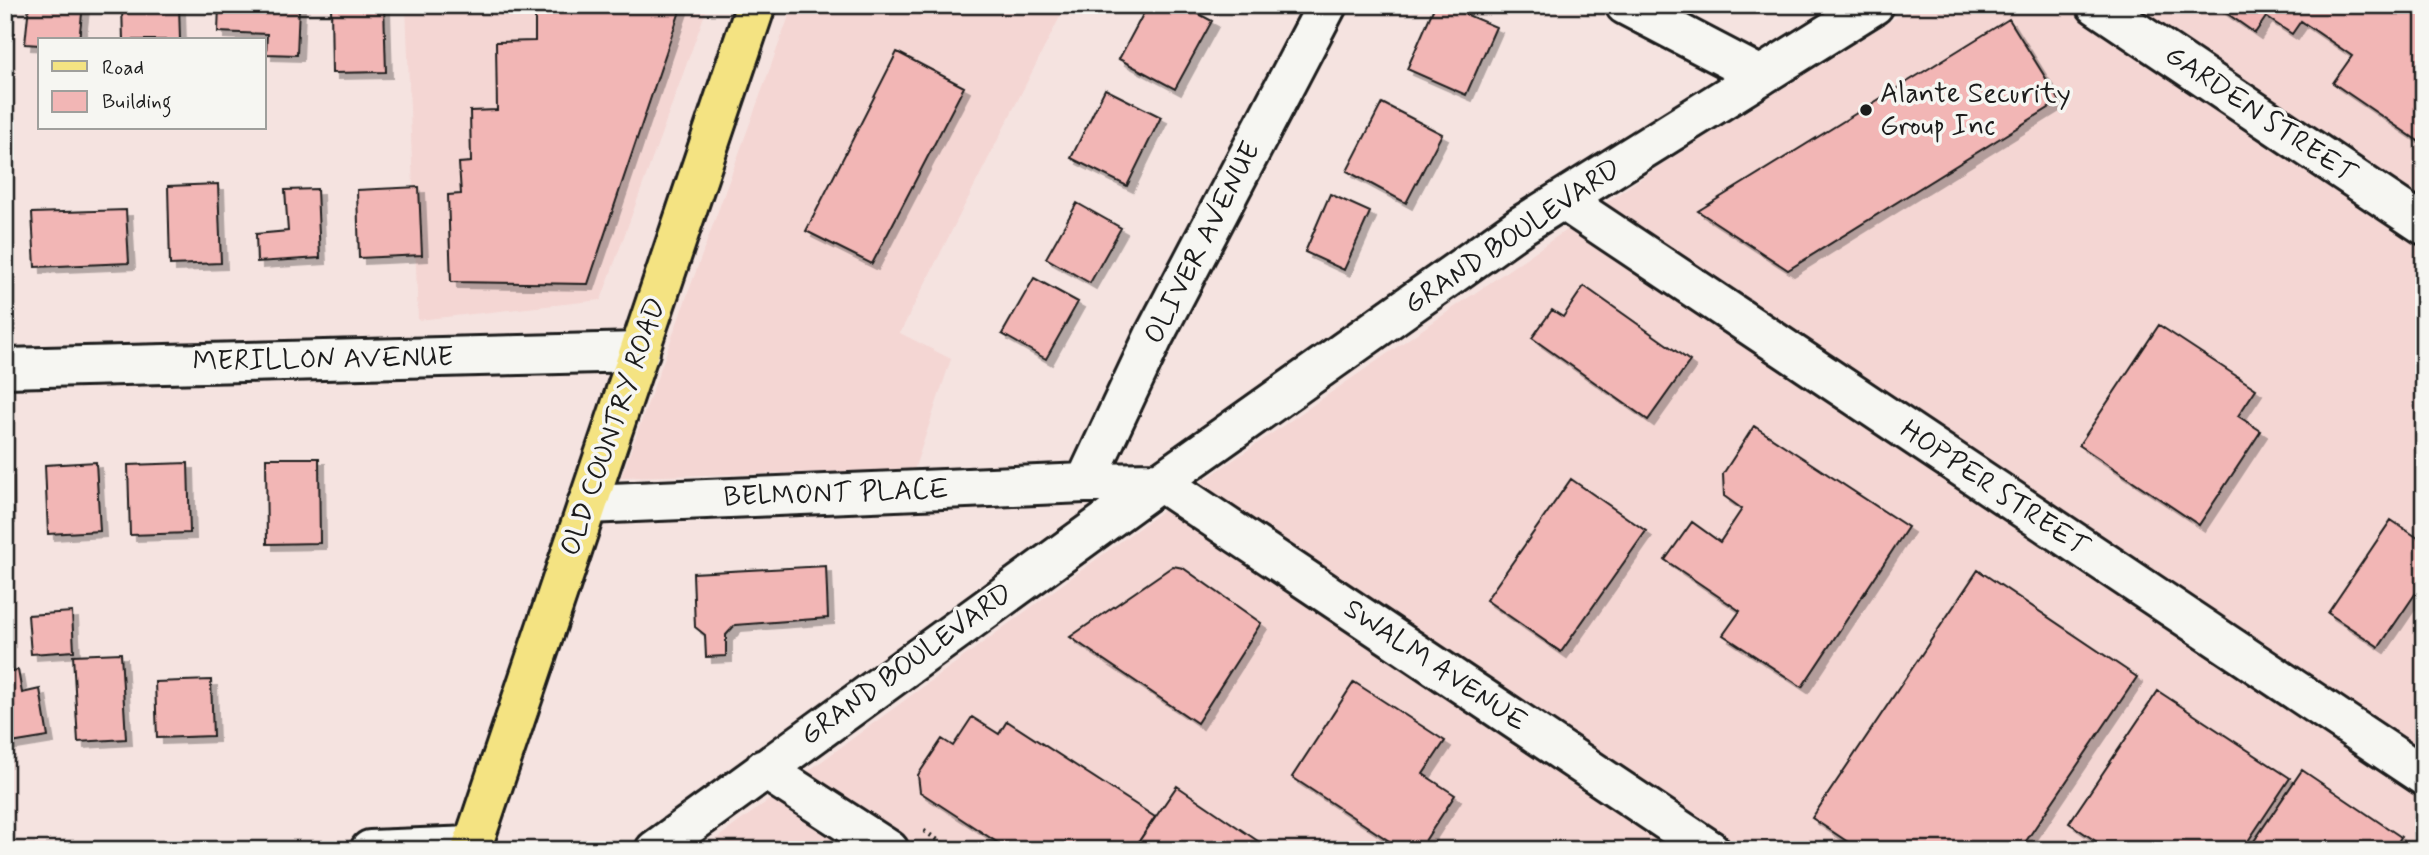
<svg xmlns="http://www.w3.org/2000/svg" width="2429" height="855" font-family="Mynerve,sans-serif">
  <defs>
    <filter id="shadow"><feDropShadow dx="6" dy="6" stdDeviation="0" flood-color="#0004"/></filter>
  </defs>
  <rect width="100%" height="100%" fill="#f5e3e0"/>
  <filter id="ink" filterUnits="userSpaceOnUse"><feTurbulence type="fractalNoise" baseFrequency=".0143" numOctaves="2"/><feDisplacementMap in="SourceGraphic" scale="14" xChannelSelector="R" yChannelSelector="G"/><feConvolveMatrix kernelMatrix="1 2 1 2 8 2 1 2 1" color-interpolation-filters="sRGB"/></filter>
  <g filter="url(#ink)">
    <path fill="#f4d6d3" d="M 406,5 L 708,5 L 601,300 L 418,320 Z
      M 793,5 L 1066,5 L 900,333 L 951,359 L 914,470 L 621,477 Z
      M 1916,5 L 2424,5 L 2424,850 L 701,850 L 1203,481 L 1656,168 Z"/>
    <path fill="#f2b6b5" stroke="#1c1c1c" stroke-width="2" filter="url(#shadow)" d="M 29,5 L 83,5 L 79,40 L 40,40 L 40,45 L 25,44 Z
      M 122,5 L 179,5 L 180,40 L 123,40 Z
      M 219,5 L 299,5 L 297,55 L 266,54 L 267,34 L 218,32 Z
      M 331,5 L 384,5 L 386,72 L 332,73 Z
      M 535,5 L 682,5 L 588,284 L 451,282 L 448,195 L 461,194 L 459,163 L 471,162 L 470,111 L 497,110 L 496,42 L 535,41 Z
      M 1148,5 L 1182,5 L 1212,21 L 1175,89 L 1119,59 Z
      M 1435,5 L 1444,5 L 1496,27 L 1466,95 L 1407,69 Z
      M 2215,5 L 2424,5 L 2424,145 L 2333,83 L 2352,56 L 2301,21 L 2292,34 L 2266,17 L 2255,33 Z
      M 2009,19 L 2060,101 L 1788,270 L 1698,211 Z
      M 897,52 L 964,87 L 872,264 L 806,231 Z
      M 1105,89 L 1161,117 L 1127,186 L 1071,158 Z
      M 1382,103 L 1442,134 L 1406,203 L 1347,171 Z
      M 218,184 L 221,263 L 170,265 L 168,186 Z
      M 419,187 L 422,255 L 359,258 L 357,190 Z
      M 317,189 L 320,258 L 257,262 L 256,234 L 288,231 L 285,190 Z
      M 1330,194 L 1370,212 L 1344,270 L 1305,252 Z
      M 1077,203 L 1121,228 L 1090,283 L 1046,258 Z
      M 126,210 L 129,263 L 35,267 L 32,213 Z
      M 1034,278 L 1078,302 L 1046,359 L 1002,334 Z
      M 1584,286 L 1690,361 L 1648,420 L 1532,338 L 1552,310 L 1563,317 Z
      M 2159,325 L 2256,389 L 2238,416 L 2261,431 L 2199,525 L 2079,445 Z
      M 1754,426 L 1908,527 L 1802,687 L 1723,635 L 1740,611 L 1665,560 L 1692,522 L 1720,542 L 1742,509 L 1724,496 L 1723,474 Z
      M 266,458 L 319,458 L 320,543 L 267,544 Z
      M 96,462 L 100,531 L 48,534 L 45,465 Z
      M 188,463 L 190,533 L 130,535 L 128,465 Z
      M 5,471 L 8,471 L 9,517 L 5,517 Z
      M 1571,479 L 1646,531 L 1561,652 L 1486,600 Z
      M 2391,520 L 2424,542 L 2424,581 L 2379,647 L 2328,613 Z
      M 826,566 L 828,618 L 735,625 L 726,635 L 726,656 L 706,657 L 705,635 L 695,627 L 693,573 Z
      M 1173,566 L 1183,568 L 1261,623 L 1197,723 L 1070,637 Z
      M 1978,570 L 2137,677 L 2020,850 L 1860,850 L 1812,818 Z
      M 72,612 L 74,651 L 31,654 L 28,615 Z
      M 121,653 L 126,739 L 78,742 L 73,655 Z
      M 18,670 L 22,693 L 40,689 L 48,737 L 5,744 L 5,672 Z
      M 211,680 L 213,736 L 157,738 L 155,682 Z
      M 1354,682 L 1445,741 L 1423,774 L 1455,795 L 1419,850 L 1403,850 L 1292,777 Z
      M 2158,691 L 2290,778 L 2242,850 L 2109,850 L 2069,823 Z
      M 972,717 L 999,734 L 1007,721 L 1155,817 L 1133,850 L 1009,850 L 920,792 L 918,775 L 942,739 L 953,746 Z
      M 2302,770 L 2401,837 L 2393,850 L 2248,850 Z
      M 1177,786 L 1271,850 L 1133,850 Z"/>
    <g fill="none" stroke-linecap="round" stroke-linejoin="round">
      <g stroke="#1c1c1c" stroke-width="44">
        <path id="minor" d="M 1625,5 L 1761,76
          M 2096,5 L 2424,225
          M 1564,201 L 2424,776
          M 5,368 L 640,352
          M 1160,482 L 1710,850
          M 1085,483 L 1154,336 L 1327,5
          M 587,504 L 1085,483 L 1160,482
          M 764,769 L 889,850
          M 370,850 L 472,846
          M 655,850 L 1160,482 L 1522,225 L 1874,5"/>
      </g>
      <g stroke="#1c1c1c" stroke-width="44">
        <path id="major" d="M 471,850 L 756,5"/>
      </g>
      <path stroke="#1c1c1c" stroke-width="4.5" stroke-dasharray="2 5" stroke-linecap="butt" d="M 924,831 L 953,850"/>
      <use href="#minor" stroke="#f6f6f2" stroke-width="38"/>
      <use href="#major" stroke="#f4e382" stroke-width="38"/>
    </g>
  </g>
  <circle fill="#1c1c1c" stroke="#f6f6f2" stroke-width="2.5" cx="1866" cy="110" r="7"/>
  <g text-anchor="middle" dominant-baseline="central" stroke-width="7" stroke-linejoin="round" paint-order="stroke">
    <g font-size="28" fill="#1c1c1c" stroke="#f6f6f2" text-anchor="start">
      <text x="1880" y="94">Alante Security<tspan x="1880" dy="32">Group Inc</tspan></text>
    </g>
    <g font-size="28" fill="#1c1c1c" stroke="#f6f6f2">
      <text transform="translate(2260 115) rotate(34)">GARDEN STREET</text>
      <text transform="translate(1513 237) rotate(-34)">GRAND BOULEVARD</text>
      <text transform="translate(1203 243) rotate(-63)">OLIVER AVENUE</text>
      <text transform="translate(323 360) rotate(-1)">MERILLON AVENUE</text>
      <text transform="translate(614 427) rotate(-71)">OLD COUNTRY ROAD</text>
      <text transform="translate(1994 489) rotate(34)">HOPPER STREET</text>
      <text transform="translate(836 494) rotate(-2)">BELMONT PLACE</text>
      <text transform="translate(907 665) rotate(-36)">GRAND BOULEVARD</text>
      <text transform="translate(1435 666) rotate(34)">SWALM AVENUE</text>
    </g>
  </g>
  <rect width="2429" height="855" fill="none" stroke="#f6f6f2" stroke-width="28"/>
  <rect x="14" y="14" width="2401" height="827" fill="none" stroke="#1c1c1c" stroke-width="2.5" filter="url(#ink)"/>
  <rect x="38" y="38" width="228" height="91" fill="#f6f6f2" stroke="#9f9f9c" stroke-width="2"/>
  <rect x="52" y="61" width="35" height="10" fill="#f4e382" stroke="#9f9f9c" stroke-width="2"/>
  <text x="102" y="74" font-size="21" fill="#1c1c1c">Road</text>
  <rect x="52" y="91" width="35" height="21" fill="#f2b6b5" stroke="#9f9f9c" stroke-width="2"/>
  <text x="102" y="108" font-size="21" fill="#1c1c1c">Building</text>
</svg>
